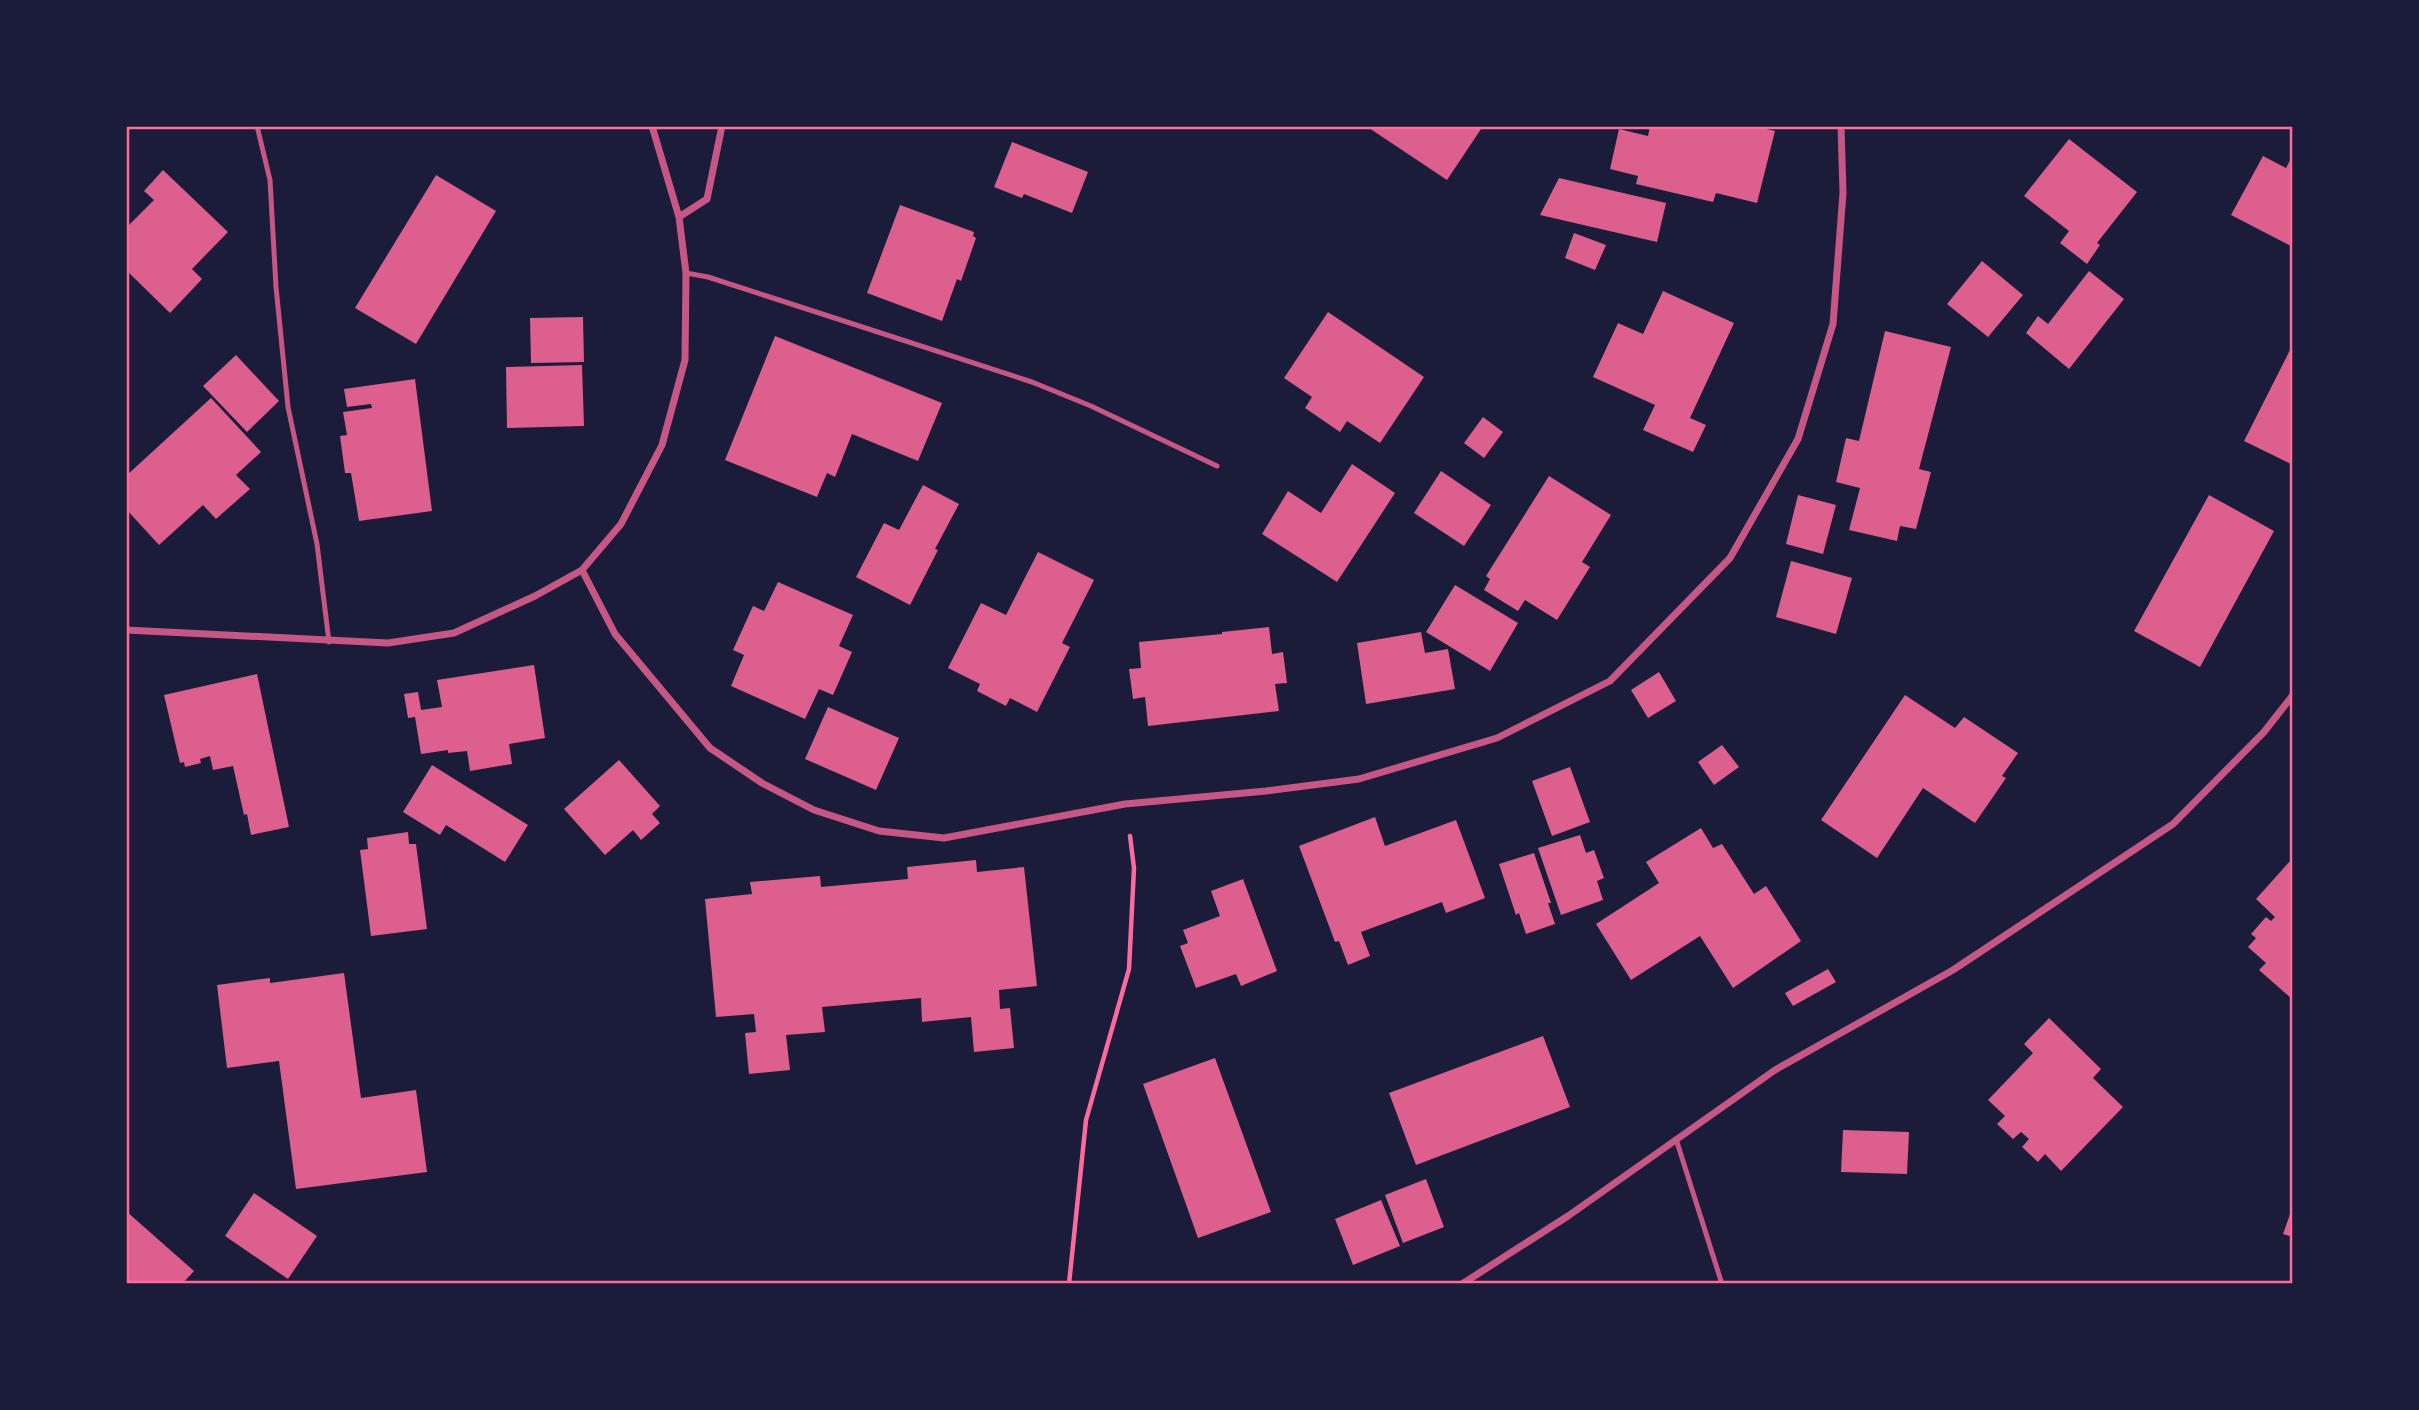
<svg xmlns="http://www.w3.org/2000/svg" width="2419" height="1410" font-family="Montserrat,sans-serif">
  <rect width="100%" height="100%" fill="#1b1b3a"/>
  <path fill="#dd5f8e" d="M 1366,126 L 1483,126 L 1447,180 Z
    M 1650,126 L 1753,126 L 1775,131 L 1757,203 L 1716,193 L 1713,202 L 1636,184 L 1638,176 L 1610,169 L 1619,129 L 1648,136 Z
    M 2069,139 L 2137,192 L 2097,243 L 2100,245 L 2087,264 L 2060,243 L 2069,231 L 2024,196 Z
    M 1012,142 L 1088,172 L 1072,213 L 1024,194 L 1022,198 L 994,187 Z
    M 2293,155 L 2293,247 L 2231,215 L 2263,156 L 2286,168 Z
    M 163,170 L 228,232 L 192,269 L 202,279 L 170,313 L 126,270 L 126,228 L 154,200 L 144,191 Z
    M 436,175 L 496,211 L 416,344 L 355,308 Z
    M 1559,178 L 1666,203 L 1657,242 L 1540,215 Z
    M 900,205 L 974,232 L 973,236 L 976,238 L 961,281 L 957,279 L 942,321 L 867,293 Z
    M 1574,233 L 1606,245 L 1595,270 L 1565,258 Z
    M 1982,261 L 2023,295 L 1988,337 L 1947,304 Z
    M 2089,271 L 2124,299 L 2069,369 L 2026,333 L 2038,316 L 2048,324 Z
    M 1663,291 L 1734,323 L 1690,418 L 1706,425 L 1693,452 L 1643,430 L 1655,405 L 1593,377 L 1618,323 L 1643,334 Z
    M 1328,312 L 1424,377 L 1380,443 L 1347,421 L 1340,432 L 1305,408 L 1312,397 L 1284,378 Z
    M 583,317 L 584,362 L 531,363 L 530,318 Z
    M 1885,331 L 1951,347 L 1919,469 L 1931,472 L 1916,529 L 1900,526 L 1897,541 L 1849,530 L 1860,488 L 1836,482 L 1846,438 L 1859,441 Z
    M 775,336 L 942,403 L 918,461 L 852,434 L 835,477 L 827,473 L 817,497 L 725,460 Z
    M 2293,344 L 2293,465 L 2244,441 Z
    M 236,355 L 279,401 L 247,432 L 203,386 Z
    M 582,365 L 584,426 L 507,428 L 506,367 Z
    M 415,379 L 432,511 L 359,521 L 351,473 L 345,473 L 340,436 L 347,435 L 343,412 L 372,408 L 371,404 L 347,407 L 344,389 Z
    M 211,398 L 261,452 L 236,475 L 250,489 L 216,519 L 203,505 L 159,545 L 126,509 L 126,476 Z
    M 1483,417 L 1503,432 L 1484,458 L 1464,443 Z
    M 1352,464 L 1395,493 L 1337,582 L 1262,534 L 1288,491 L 1321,513 Z
    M 1441,471 L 1491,505 L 1464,546 L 1414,513 Z
    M 1549,476 L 1611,515 L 1582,562 L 1590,567 L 1557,620 L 1525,600 L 1518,611 L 1484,590 L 1490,579 L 1486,576 Z
    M 923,485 L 959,504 L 935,549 L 938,550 L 910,605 L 856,577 L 884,523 L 899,530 Z
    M 1798,495 L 1836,505 L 1823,554 L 1786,544 Z
    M 2209,495 L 2274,531 L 2200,667 L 2134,631 Z
    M 1038,552 L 1094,580 L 1062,643 L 1070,647 L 1037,712 L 1010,698 L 1006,706 L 977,691 L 980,684 L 948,668 L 981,603 L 1006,615 Z
    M 1791,561 L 1852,578 L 1836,634 L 1776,617 Z
    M 778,582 L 853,615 L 839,646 L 852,652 L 833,695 L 819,689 L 805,719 L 731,686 L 744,655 L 733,650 L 753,606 L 764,611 Z
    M 1455,585 L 1518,623 L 1490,671 L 1426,632 Z
    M 1269,627 L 1272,654 L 1283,652 L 1287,683 L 1275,684 L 1279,711 L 1148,726 L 1145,697 L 1133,699 L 1129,669 L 1141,668 L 1139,642 L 1222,634 L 1222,632 Z
    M 1421,632 L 1425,653 L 1448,649 L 1455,689 L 1366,704 L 1357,643 Z
    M 534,665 L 545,738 L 509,744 L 512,764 L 470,771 L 467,751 L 448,753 L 448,750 L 421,754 L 415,717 L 408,718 L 404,694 L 418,692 L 421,710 L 442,707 L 437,680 Z
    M 1659,672 L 1676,701 L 1648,718 L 1631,690 Z
    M 257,674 L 289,827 L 251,835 L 247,814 L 244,815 L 233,766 L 213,770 L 210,756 L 200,759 L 201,763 L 185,767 L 184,762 L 180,763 L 164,695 Z
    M 1905,695 L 1955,728 L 1964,717 L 2018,753 L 2002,776 L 2006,778 L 1975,823 L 1923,788 L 1877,858 L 1821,820 Z
    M 828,707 L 899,738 L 876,790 L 805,759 Z
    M 1722,745 L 1739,767 L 1714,785 L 1698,762 Z
    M 619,760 L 660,806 L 652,814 L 660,823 L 641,840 L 633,830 L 605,855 L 564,809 Z
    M 432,765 L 528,825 L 505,862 L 446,825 L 440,835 L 403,812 Z
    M 1570,767 L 1590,822 L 1552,836 L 1532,781 Z
    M 1375,817 L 1385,846 L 1456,820 L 1485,898 L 1446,913 L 1442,902 L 1361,932 L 1370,956 L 1348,965 L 1339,941 L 1335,942 L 1299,846 Z
    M 1701,828 L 1713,848 L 1722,844 L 1754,894 L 1766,886 L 1801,941 L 1733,988 L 1700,936 L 1631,980 L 1596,924 L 1659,883 L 1646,862 Z
    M 408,832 L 409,844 L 416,844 L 427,929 L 371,936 L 360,850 L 368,849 L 367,838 Z
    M 1580,835 L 1586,853 L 1594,850 L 1604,878 L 1597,881 L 1603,900 L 1561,915 L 1538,848 Z
    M 1534,853 L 1551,903 L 1548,903 L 1555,924 L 1526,934 L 1519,913 L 1516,915 L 1499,864 Z
    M 976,860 L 977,872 L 1024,867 L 1037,986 L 999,990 L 1000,1009 L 1010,1008 L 1014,1048 L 974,1052 L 971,1017 L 922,1022 L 921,998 L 822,1007 L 825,1032 L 786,1035 L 790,1070 L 749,1074 L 745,1033 L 756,1032 L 754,1014 L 716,1017 L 705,899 L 752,894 L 750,882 L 820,876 L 821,887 L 908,879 L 907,867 Z
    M 2291,860 L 2293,862 L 2291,998 L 2259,970 L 2266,963 L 2248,947 L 2256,938 L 2251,934 L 2266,917 L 2271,921 L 2275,917 L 2256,899 Z
    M 1243,879 L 1277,971 L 1241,986 L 1236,974 L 1196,988 L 1180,946 L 1188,943 L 1183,930 L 1220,916 L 1211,891 Z
    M 1828,969 L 1836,982 L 1793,1006 L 1785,993 Z
    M 344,973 L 361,1098 L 416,1090 L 427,1172 L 296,1189 L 279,1061 L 227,1068 L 217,985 L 270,978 L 270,983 Z
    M 2049,1018 L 2101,1069 L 2093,1078 L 2123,1107 L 2061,1171 L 2045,1154 L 2038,1162 L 2022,1147 L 2029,1139 L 2021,1132 L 2013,1139 L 1997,1124 L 2005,1116 L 1988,1100 L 2033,1053 L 2024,1044 Z
    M 1543,1036 L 1570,1107 L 1416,1165 L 1389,1093 Z
    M 1215,1058 L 1271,1212 L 1198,1238 L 1143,1084 Z
    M 1843,1130 L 1909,1132 L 1907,1174 L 1841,1172 Z
    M 1426,1179 L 1444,1227 L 1403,1243 L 1385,1195 Z
    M 254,1193 L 317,1236 L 288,1279 L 225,1236 Z
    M 1381,1200 L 1400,1246 L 1353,1265 L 1335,1219 Z
    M 2293,1206 L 2293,1237 L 2283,1234 Z
    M 126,1211 L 194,1271 L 182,1284 L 126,1284 Z"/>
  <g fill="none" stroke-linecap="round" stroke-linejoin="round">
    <path stroke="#ff6b9d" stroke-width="4.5" d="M 1069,1284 L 1086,1120 L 1129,969 L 1134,868 L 1130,836"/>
    <path stroke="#c65784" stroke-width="5" d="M 257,126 L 270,180 L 276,287 L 288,407 L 317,544 L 329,642
      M 686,273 L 708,277 L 1032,382 L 1091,406 L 1217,466
      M 1676,1139 L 1722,1284"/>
    <path stroke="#c65784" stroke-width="7" d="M 679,217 L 707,199 L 722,126
      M 582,570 L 615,634 L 710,748 L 762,783 L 814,810 L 879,831 L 944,838 L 1125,804 L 1266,791 L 1359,779 L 1497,738 L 1610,681 L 1730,558 L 1798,439 L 1833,324 L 1843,193 L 1841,126
      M 126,630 L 388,643 L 454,633 L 535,596 L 582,570 L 621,524 L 662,445 L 685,360 L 686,273 L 679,217 L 652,126
      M 1462,1284 L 1568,1216 L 1775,1070 L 1953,970 L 2173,824 L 2264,732 L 2293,695"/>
  </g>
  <rect width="2419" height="1410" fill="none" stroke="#1b1b3a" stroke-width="256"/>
  <rect x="128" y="128" width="2163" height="1154" fill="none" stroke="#ff6b9d" stroke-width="2.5"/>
</svg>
